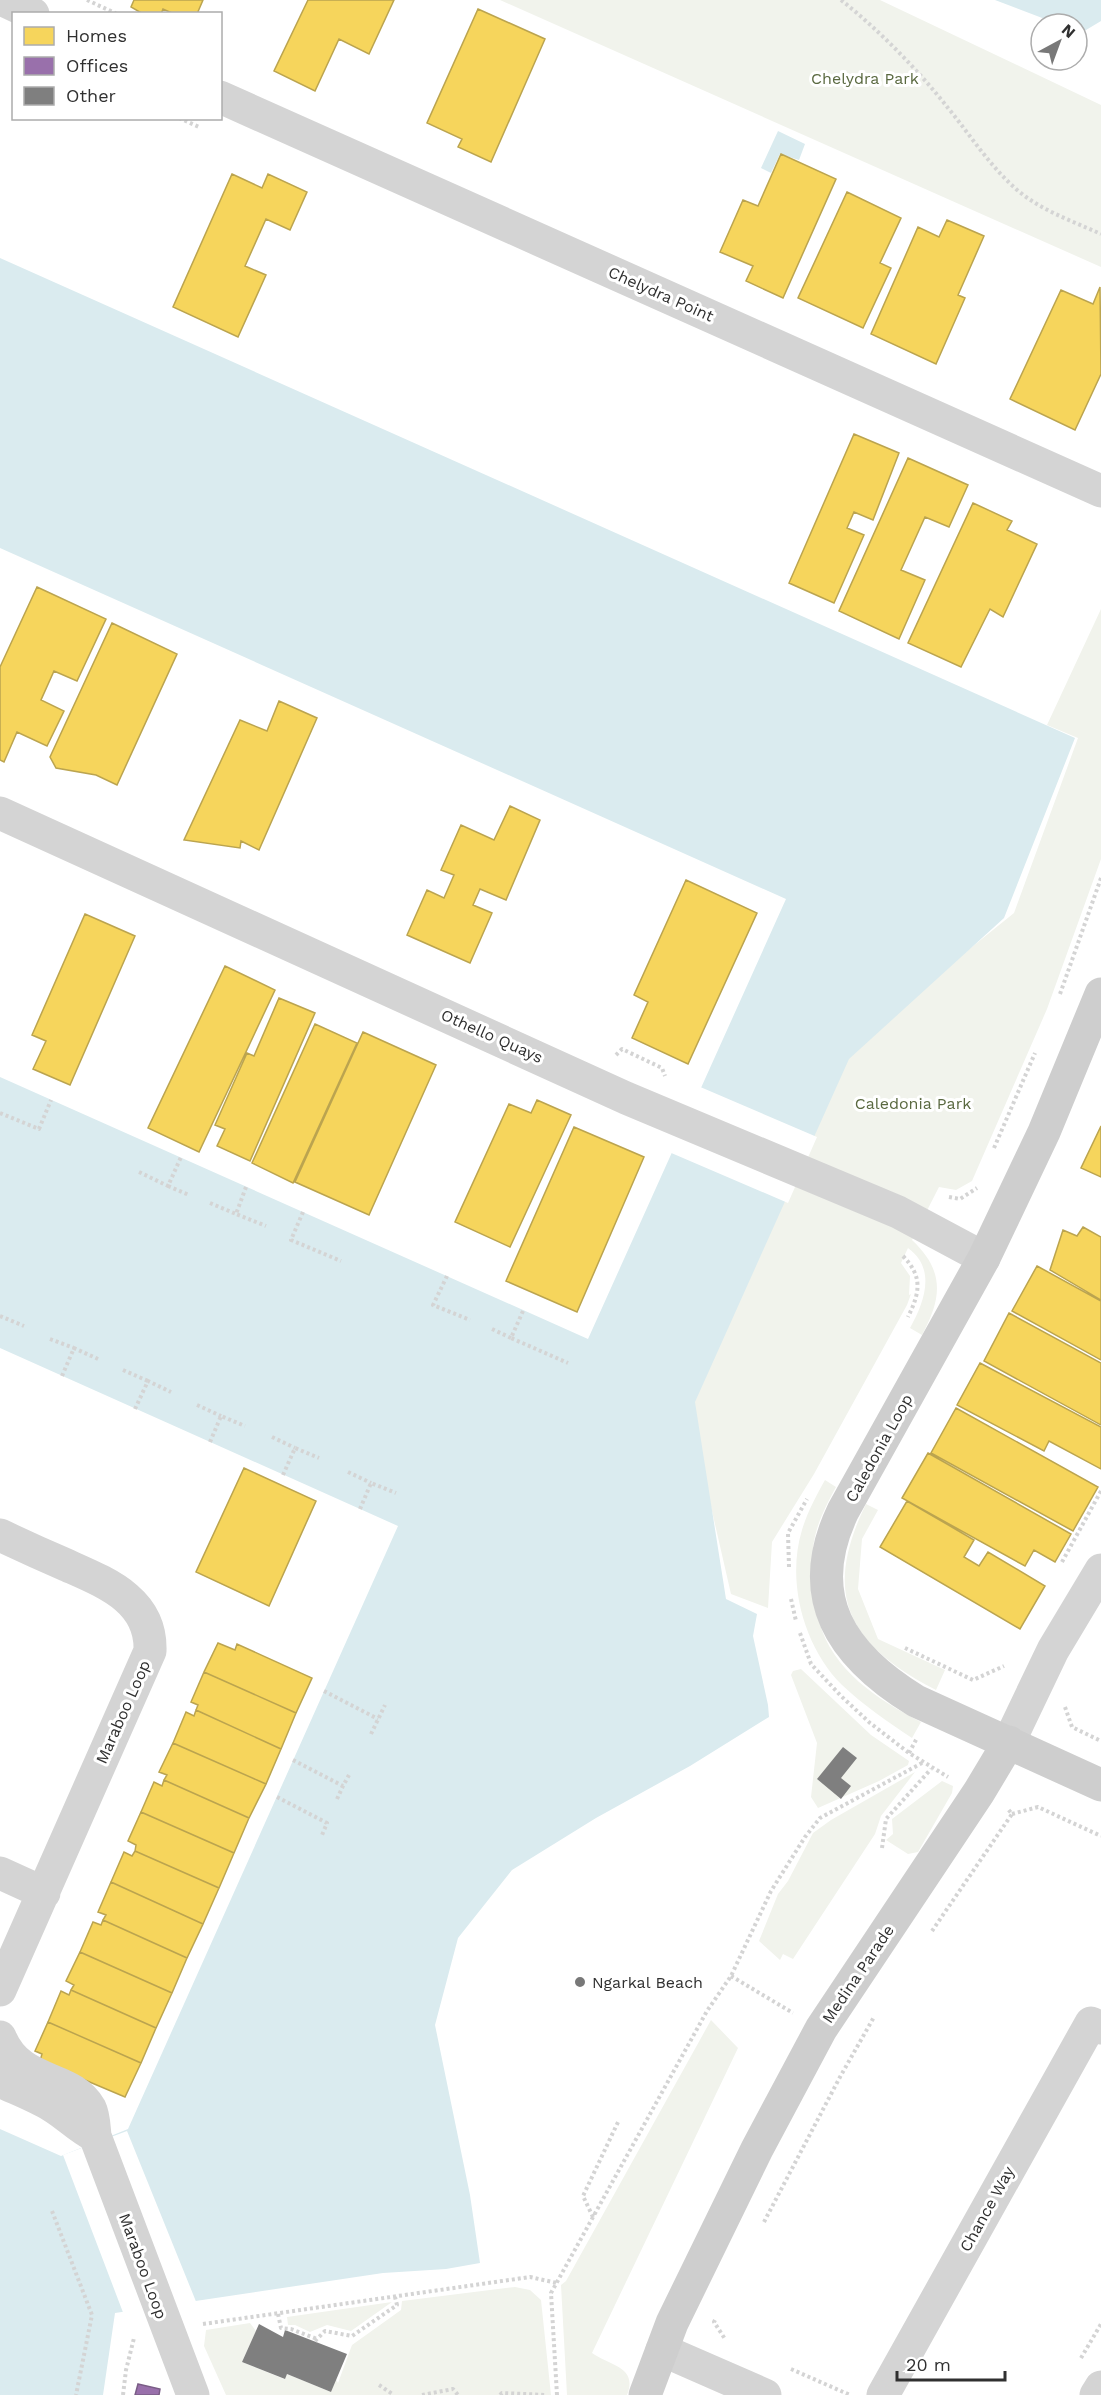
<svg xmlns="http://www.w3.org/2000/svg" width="1101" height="2395" font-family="'Work Sans',sans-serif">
  <rect width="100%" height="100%" fill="#fff"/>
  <path fill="#f1f3ec" d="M 500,0 L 880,0 L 1101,105 L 1101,267 Z
    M 1101,609 L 1101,859 L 1047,1009 L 972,1181 L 956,1190 L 939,1187 L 912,1240 C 945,1271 942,1298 922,1335 L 910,1328 C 924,1303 937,1269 908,1248 L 901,1263 L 910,1276 L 909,1295 L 911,1294 L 907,1305 L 814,1474 L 772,1542 L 768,1608 L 731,1594 L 687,1402 L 843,1051 L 1014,913 L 1078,738 L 1047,725 Z
    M 825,1480 L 836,1487 C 814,1527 808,1548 815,1593 C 817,1602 817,1612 819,1621 C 832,1670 878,1700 921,1722 L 912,1738 C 888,1722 863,1705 842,1685 C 804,1647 786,1582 802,1530 C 807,1513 816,1496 825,1480 Z
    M 866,1504 L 878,1510 L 862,1539 L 858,1589 L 878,1639 L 945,1670 L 936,1690 C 849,1645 821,1596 866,1504 Z
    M 801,1669 L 871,1735 L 909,1761 L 908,1765 L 879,1781 L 818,1808 L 811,1797 L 817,1743 L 791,1675 L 793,1671 Z
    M 915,1772 L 881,1816 L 875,1834 L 793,1959 L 783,1954 L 780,1960 L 759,1941 L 778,1894 L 788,1881 L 813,1833 L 831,1820 Z
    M 942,1781 L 953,1786 L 952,1793 L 918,1852 L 908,1854 L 886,1840 L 893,1834 L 892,1819 Z
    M 711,2020 L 738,2048 L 592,2353 C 611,2366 638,2367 627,2395 L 567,2395 L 561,2285 L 566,2281 Z
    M 515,2287 L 530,2290 L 541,2300 L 551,2395 L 226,2395 L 204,2346 L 206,2330 L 250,2323 L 256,2331 L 242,2362 L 284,2379 L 287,2374 L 331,2392 L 336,2379 L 338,2383 L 352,2345 L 401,2310 L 402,2301 Z
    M 392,2302 L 351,2331 L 327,2325 L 310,2332 L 295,2325 L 288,2325 L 287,2317 Z"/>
  <path fill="#daebef" d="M 995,0 L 1101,0 L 1101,21 L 1081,33 L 1077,31 L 1077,24 L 1058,24 Z
    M 778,131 L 805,144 L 799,160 L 780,154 L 771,173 L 761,168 Z
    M 0,258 L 1075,738 L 1004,918 L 849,1059 L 695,1402 L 726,1599 L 757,1614 L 753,1636 L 768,1705 L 769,1717 L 690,1766 L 596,1818 L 512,1870 L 458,1938 L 435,2025 L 470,2195 L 480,2263 L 446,2269 L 383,2273 L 115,2313 L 103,2395 L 0,2395 L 0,2129 L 61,2156 L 128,2129 L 398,1526 L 0,1348 L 0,1077 L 588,1339 L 786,899 L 0,548 Z"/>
  <path fill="#fff" d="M 698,1086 L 817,1137 L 788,1203 L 669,1152 Z
    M 127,2131 L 197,2304 L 124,2315 L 63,2155 Z"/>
  <path fill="#f6d55c" stroke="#bba44f" stroke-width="1.5" d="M 134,0 L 203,0 L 197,14 L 174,14 L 163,9 L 161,14 L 143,14 L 131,7 Z
    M 308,0 L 394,0 L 369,54 L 339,39 L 315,91 L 274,71 Z
    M 478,9 L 545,39 L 491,162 L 458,147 L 462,139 L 427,123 Z
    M 781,154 L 836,179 L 783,298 L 746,281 L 753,266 L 720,252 L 743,200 L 758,206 Z
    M 232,174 L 262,188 L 268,174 L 307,192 L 290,230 L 266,219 L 245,266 L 266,275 L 238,337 L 173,307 Z
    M 847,192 L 901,218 L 880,263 L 891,268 L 863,328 L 798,298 Z
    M 947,220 L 984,236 L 958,295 L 965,298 L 936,364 L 871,334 L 918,227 L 939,237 Z
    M 1100,287 L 1101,374 L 1075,430 L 1010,399 L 1061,290 L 1093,304 Z
    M 854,434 L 899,453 L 873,520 L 854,512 L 847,528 L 864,535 L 834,603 L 789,583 Z
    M 908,458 L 968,485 L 949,527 L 925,517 L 901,570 L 925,580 L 899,639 L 839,611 Z
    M 973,503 L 1012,521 L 1007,530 L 1037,544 L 1003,617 L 990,609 L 961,667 L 908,643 Z
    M 37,587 L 106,619 L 77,681 L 54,671 L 41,700 L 64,711 L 47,746 L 17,732 L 4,762 L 0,760 L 0,667 Z
    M 112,623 L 177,654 L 117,785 L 96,775 L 56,768 L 50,757 Z
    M 279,701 L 317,718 L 259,850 L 241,841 L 240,848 L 184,840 L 240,720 L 267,731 Z
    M 510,806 L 540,820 L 506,900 L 480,889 L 473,905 L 492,913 L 470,963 L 407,935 L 427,890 L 444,898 L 454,875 L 441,870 L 461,825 L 494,840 Z
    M 686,880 L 757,913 L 688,1064 L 632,1038 L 648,1002 L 634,995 Z
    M 85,914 L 135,936 L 70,1085 L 33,1069 L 46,1041 L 32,1035 Z
    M 225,966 L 275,990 L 199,1152 L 148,1128 Z
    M 279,998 L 315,1013 L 250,1161 L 217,1146 L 225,1129 L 215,1125 L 247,1053 L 254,1056 Z
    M 315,1024 L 357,1043 L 293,1183 L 252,1163 Z
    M 363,1032 L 436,1065 L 369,1215 L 295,1182 Z
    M 537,1100 L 571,1115 L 510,1247 L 455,1222 L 509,1104 L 531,1113 Z
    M 1101,1126 L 1101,1177 L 1081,1168 Z
    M 574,1127 L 644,1157 L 577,1312 L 506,1281 Z
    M 1083,1227 L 1101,1237 L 1101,1300 L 1050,1270 L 1063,1230 L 1077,1236 Z
    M 1037,1266 L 1101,1301 L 1101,1360 L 1012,1311 Z
    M 1009,1313 L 1101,1363 L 1101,1425 L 984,1361 Z
    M 980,1363 L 1101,1427 L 1101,1469 L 1049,1441 L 1044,1451 L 957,1405 Z
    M 956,1408 L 1098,1487 L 1073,1531 L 931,1453 Z
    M 928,1453 L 1071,1534 L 1055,1562 L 1034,1550 L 1025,1566 L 902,1498 Z
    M 244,1468 L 316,1501 L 269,1606 L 196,1572 Z
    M 907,1501 L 974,1540 L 964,1557 L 979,1566 L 988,1552 L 1045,1586 L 1020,1629 L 880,1547 Z
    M 218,1643 L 235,1650 L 237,1644 L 312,1678 L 296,1713 L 204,1672 Z
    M 204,1672 L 296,1713 L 281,1749 L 196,1710 L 198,1705 L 191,1702 Z
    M 196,1710 L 281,1749 L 266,1784 L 173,1743 L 186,1712 L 194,1716 Z
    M 173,1743 L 266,1784 L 249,1818 L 164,1780 L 167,1775 L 159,1772 Z
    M 164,1780 L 249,1818 L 234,1853 L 141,1812 L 154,1782 L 162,1786 Z
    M 141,1812 L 234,1853 L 219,1888 L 135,1851 L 136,1845 L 128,1841 Z
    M 135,1851 L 219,1888 L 203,1924 L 111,1882 L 124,1852 L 132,1856 Z
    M 111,1882 L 203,1924 L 187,1958 L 103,1920 L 106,1915 L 98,1912 Z
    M 103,1920 L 187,1958 L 172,1993 L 80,1952 L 93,1922 L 101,1925 Z
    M 80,1952 L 172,1993 L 156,2028 L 71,1990 L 74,1985 L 66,1981 Z
    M 71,1990 L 156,2028 L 141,2063 L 48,2022 L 61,1991 L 69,1995 Z
    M 48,2022 L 141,2063 L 125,2097 L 40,2061 L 42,2054 L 35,2051 Z"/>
  <path fill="#9970ab" stroke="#7a5d86" stroke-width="1.5" d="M 138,2384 L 160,2389 L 159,2395 L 135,2395 Z"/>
  <path fill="#7f7f7f" d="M 843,1747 L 857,1758 L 841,1778 L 851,1786 L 841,1799 L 817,1779 Z
    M 259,2324 L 283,2337 L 285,2330 L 347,2354 L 331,2392 L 287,2374 L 285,2379 L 242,2362 Z"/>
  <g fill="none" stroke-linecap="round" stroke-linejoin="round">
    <path stroke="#d4d4d4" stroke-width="4" stroke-dasharray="3 3" stroke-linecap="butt" d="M 87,0 L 117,14
      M 841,0 C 878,29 919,71 948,108 C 971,136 989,165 1016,189 C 1040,210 1072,221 1101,234
      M 179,118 L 199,127
      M 1060,994 L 1101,878
      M 616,1055 L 622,1049 L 662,1068 L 665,1076
      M 0,1113 L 39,1129 L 51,1100
      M 994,1148 L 1035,1053
      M 139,1172 L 168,1186 L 181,1157
      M 168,1186 L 189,1195
      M 246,1187 L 236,1214 L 266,1226
      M 949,1197 L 960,1199 L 977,1188
      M 210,1203 L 236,1214
      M 303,1212 L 291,1240 L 341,1261
      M 903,1256 C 923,1277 920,1292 908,1317
      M 447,1276 L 433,1305 L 470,1320
      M 523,1311 L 511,1338 L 568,1363
      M 0,1316 L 24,1326
      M 492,1329 L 511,1338
      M 50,1339 L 74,1348
      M 123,1370 L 148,1381
      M 62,1376 L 74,1348 L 98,1359
      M 197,1405 L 221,1416
      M 135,1409 L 148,1381 L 171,1392
      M 272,1437 L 295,1448
      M 210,1442 L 221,1416 L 245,1426
      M 348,1472 L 371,1483
      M 283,1475 L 295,1448 L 319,1458
      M 360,1509 L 371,1483 L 396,1493
      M 1062,1562 L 1101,1491
      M 789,1567 L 788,1533 L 807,1499
      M 791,1599 L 796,1621
      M 800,1633 L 811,1664 L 841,1696 L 870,1723 L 909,1753 L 948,1777
      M 905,1648 L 973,1680 L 1004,1666
      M 324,1691 L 378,1719
      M 1065,1707 L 1072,1727 L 1101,1741
      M 371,1734 L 385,1705
      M 909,1753 L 917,1738
      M 293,1760 L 343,1786 L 349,1775
      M 277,1797 L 327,1823 L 322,1835
      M 337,1799 L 343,1786
      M 1012,1814 L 1038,1807 L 1101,1836
      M 882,1848 L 886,1819 L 931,1769
      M 932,1931 L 1012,1814 L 1008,1809
      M 731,1976 L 793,2013
      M 52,2211 L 92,2315 L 76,2395
      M 593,2217 L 583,2196 L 619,2120
      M 764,2222 L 840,2077 L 874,2017
      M 278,2314 L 281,2328 L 291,2329 L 317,2339
      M 715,2320 L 714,2322 L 725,2339
      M 203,2324 L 530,2277 L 557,2283
      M 315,2341 L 325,2331 L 352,2336 L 397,2305 L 395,2297
      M 1081,2358 L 1101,2324
      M 791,2369 L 850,2395
      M 379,2385 L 394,2395
      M 123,2395 L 126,2370 L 134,2338
      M 422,2395 L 453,2389 L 458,2395
      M 500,2395 L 502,2393 L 546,2395
      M 557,2395 L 551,2293 L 707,2011 L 731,1976 L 771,1891 L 805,1837 L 820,1818 L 922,1763"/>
    <path stroke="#d4d4d4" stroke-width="33" d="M 3,0 L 33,14
      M 220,97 L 1101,491
      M 0,813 L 626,1098 L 898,1212 L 984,1258
      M 0,1535 C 21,1545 43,1555 64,1564 C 104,1582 152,1599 150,1651 L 0,1990
      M 1009,1742 L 1053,1650 L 1101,1570
      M 0,1873 L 44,1893
      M 0,2037 C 20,2086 71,2074 90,2108 C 94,2116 94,2126 95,2136 L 193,2395
      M 0,2081 C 17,2089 36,2096 52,2106 C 67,2115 79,2128 95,2136
      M 662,2350 L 765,2395
      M 883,2395 L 1091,2023 L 1101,2028
      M 1096,2395 L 1101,2387"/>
    <path stroke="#cecece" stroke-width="33" d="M 1101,994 L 1044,1132 L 984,1258 L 843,1511 C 802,1597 841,1655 916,1701 L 1101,1785
      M 645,2395 L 672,2323 L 757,2149 L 821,2029 L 979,1792 L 1009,1742"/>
  </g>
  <circle fill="#787878" stroke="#fff" stroke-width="2" cx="580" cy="1982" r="6"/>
  <g text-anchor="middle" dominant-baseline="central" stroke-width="6" stroke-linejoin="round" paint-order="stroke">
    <g font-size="16" fill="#5a6940" stroke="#fff">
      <text x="865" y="78">Chelydra Park</text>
      <text x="913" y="1103">Caledonia Park</text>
    </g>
    <g font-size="16" fill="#303030" stroke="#fff">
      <text transform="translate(661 294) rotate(24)">Chelydra Point</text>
      <text transform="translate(492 1036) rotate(24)">Othello Quays</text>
      <text transform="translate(879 1448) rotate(-61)">Caledonia Loop</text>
      <text transform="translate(123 1712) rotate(-66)">Maraboo Loop</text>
      <text transform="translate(858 1974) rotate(-56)">Medina Parade</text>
      <text transform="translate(987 2209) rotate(-61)">Chance Way</text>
      <text transform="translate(143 2266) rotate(70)">Maraboo Loop</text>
    </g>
    <g font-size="16" fill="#303030" stroke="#fff" text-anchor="start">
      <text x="592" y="1982">Ngarkal Beach</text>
    </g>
  </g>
  <rect x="12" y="12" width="210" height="108" fill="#ffffff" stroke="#acacac" stroke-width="1.5"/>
  <rect x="24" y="27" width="30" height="18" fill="#f6d55c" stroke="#acacac" stroke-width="1.5"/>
  <text x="66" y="42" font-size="18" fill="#303030">Homes</text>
  <rect x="24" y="57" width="30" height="18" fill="#9970ab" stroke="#acacac" stroke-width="1.5"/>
  <text x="66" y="72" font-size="18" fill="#303030">Offices</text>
  <rect x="24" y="87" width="30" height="18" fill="#7f7f7f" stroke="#acacac" stroke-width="1.5"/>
  <text x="66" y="102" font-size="18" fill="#303030">Other</text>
  <g transform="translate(1059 42) rotate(41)"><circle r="28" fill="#ffffff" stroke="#acacac" stroke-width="1.5"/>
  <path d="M0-4.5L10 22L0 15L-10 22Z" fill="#787878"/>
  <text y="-9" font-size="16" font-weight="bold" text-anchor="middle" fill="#303030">N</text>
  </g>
  <path d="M897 2371v9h108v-9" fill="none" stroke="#303030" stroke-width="3"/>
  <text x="906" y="2371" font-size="18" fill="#303030" stroke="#ffffff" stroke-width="4.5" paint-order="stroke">20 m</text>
</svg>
